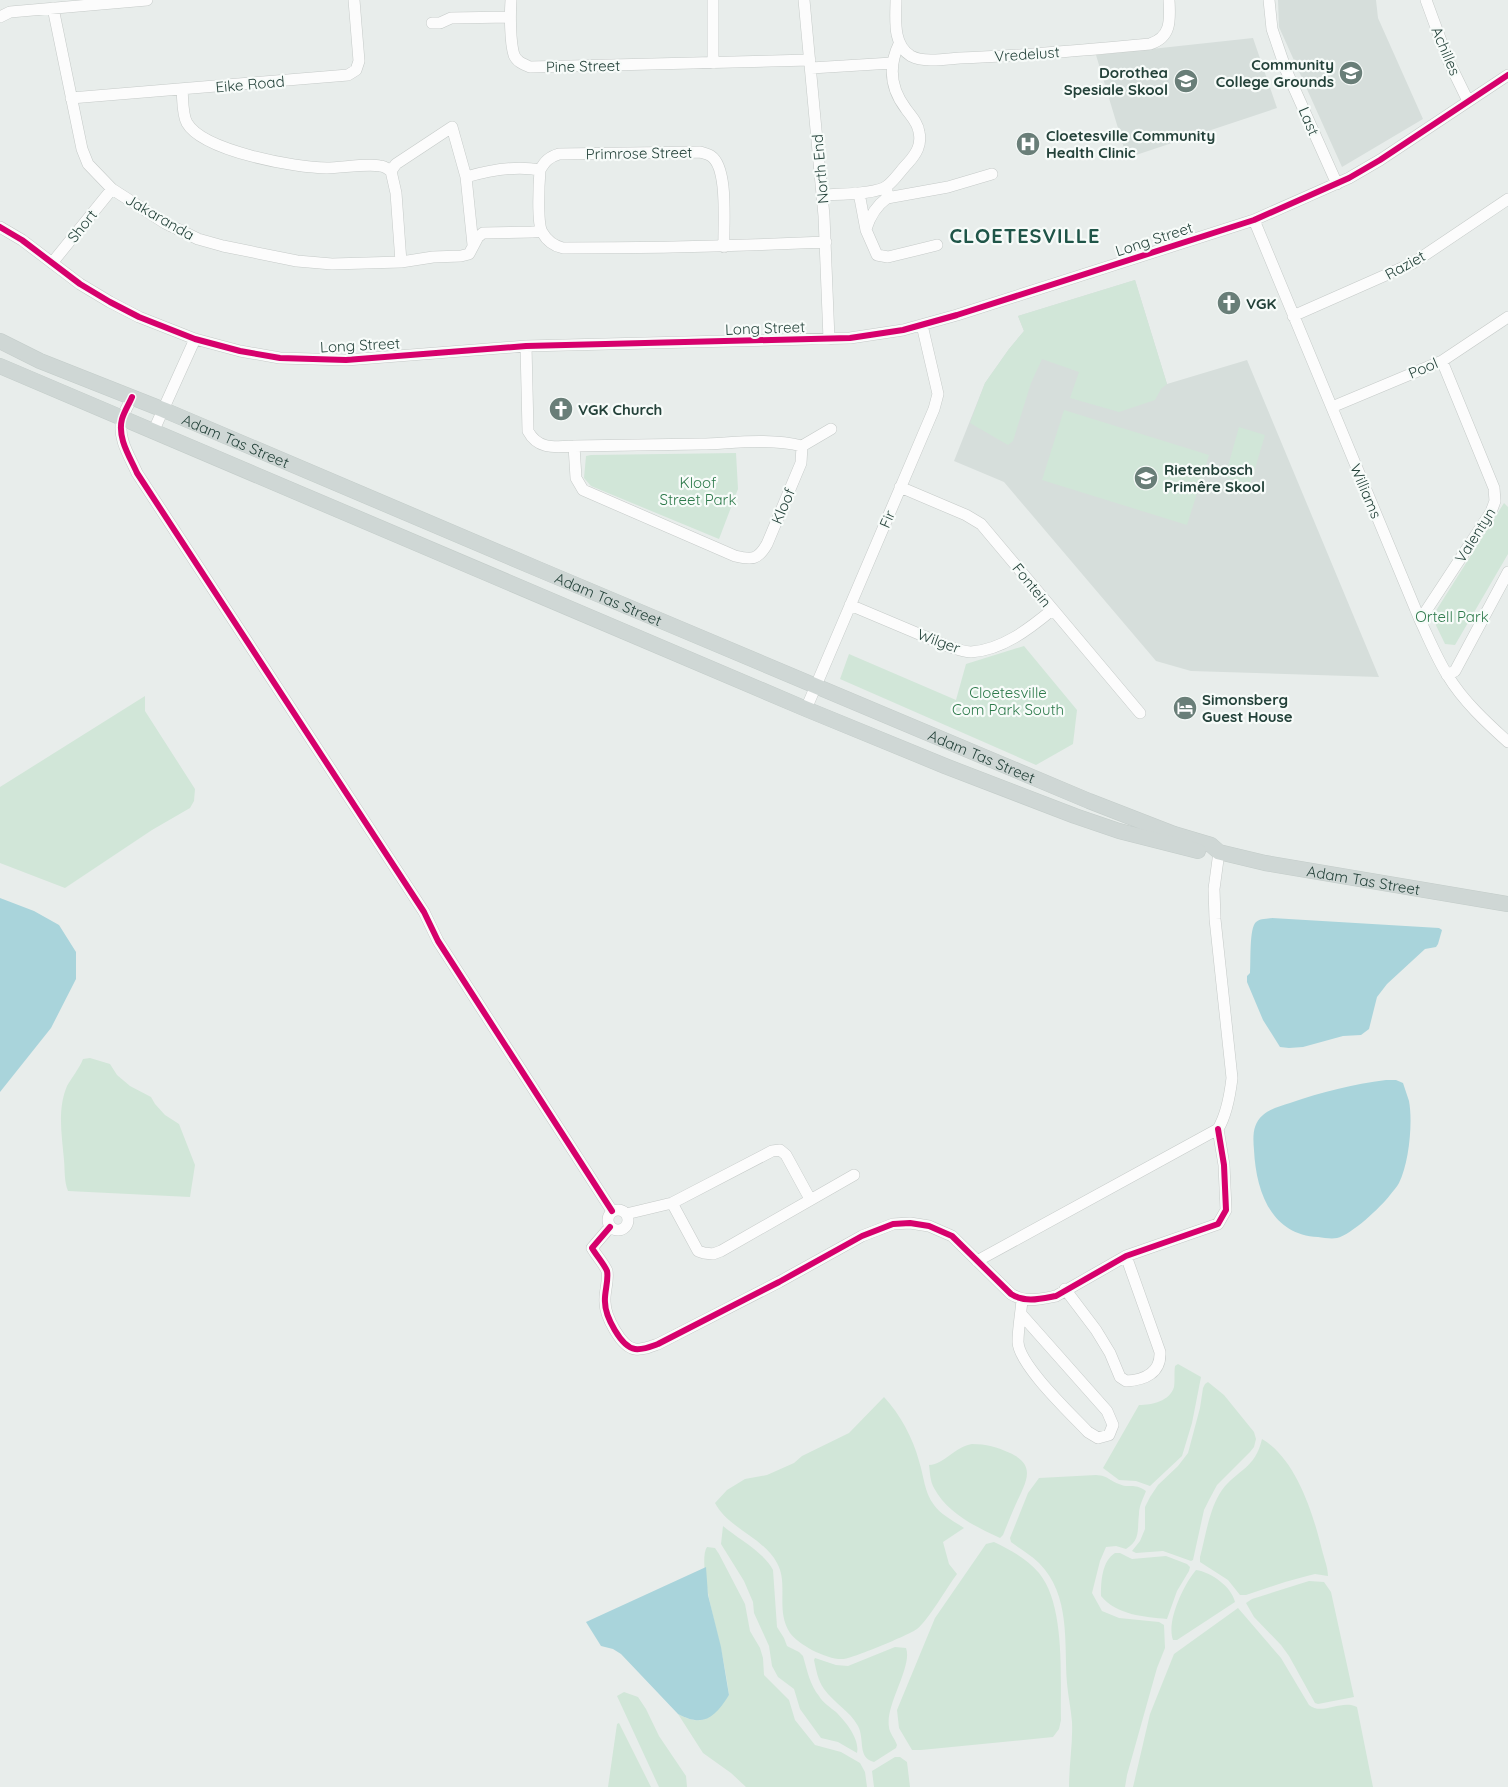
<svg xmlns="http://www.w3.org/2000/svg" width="1508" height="1787" font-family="Quicksand,sans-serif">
  <rect width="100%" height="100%" fill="#e8edeb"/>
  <path fill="#d6dedb" d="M 1278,0 L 1376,0 L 1378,18 L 1423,119 L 1342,167 L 1279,27 Z
    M 1253,38 L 1277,108 L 1127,158 L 1096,55 Z
    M 1135,280 L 1167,384 L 1247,360 L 1379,677 L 1191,671 L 1156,661 L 1004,482 L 954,461 L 985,383 L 1009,349 L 1024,331 L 1018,316 Z"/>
  <path fill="#d1e6d8" d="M 1135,280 L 1167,384 L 1161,389 L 1155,400 L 1119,412 L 1070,398 L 1079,372 L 1042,359 L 1031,383 L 1013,441 L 1008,445 L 970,423 L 985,383 L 1009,349 L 1024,331 L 1018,316 Z
    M 1064,410 L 1209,455 L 1187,525 L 1042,480 Z
    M 1239,427 L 1265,435 L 1250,485 L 1225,477 Z
    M 736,453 L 738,489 L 719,539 L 591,486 L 584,478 L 586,456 L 591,455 Z
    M 1504,503 L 1508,507 L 1508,554 L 1455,645 L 1445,644 L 1432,617 Z
    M 1024,646 L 1077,710 L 1073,744 L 1036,765 L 840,679 L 849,654 L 956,700 L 966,664 Z
    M 145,696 L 145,711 L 195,789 L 194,801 L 190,808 L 152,830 L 65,888 L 0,863 L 0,787 Z
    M 90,1058 L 110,1064 L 117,1075 L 130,1086 L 151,1097 L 155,1104 L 165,1115 L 179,1124 L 195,1165 L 190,1197 L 68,1191 C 64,1181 65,1171 64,1160 C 62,1136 57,1110 67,1086 C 72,1077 79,1069 83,1059 Z
    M 1178,1364 L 1201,1377 L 1192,1423 L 1182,1456 L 1150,1486 L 1136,1481 L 1119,1480 L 1103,1468 L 1139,1405 C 1152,1405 1170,1401 1174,1387 C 1175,1381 1174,1372 1175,1366 Z
    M 1208,1382 L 1224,1395 L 1254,1432 L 1256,1439 L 1254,1447 L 1250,1452 L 1217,1485 L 1209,1500 L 1204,1510 L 1193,1560 L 1191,1561 L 1163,1551 L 1136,1553 L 1132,1551 L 1140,1541 L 1145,1529 L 1145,1507 L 1150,1497 L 1158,1485 L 1178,1466 L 1188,1453 L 1200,1408 L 1203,1388 L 1205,1384 Z
    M 884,1397 C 900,1414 913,1438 919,1461 C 924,1476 924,1492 934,1505 C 941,1515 954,1521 964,1528 L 943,1542 L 949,1564 L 957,1574 C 947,1587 928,1621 917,1629 C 909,1635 851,1659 843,1659 C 827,1660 799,1645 790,1633 C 775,1610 789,1584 777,1563 C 763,1537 729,1529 715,1503 L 727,1490 L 745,1479 L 767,1475 L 794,1463 L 802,1456 L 849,1433 Z
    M 1262,1439 C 1296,1459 1313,1513 1322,1550 C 1324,1558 1328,1568 1328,1576 L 1315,1574 L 1307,1576 L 1285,1582 L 1246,1595 L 1240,1595 L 1228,1580 L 1200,1562 L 1200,1557 C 1206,1535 1209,1509 1222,1490 C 1238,1469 1255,1469 1262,1439 Z
    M 972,1444 C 986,1444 997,1447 1010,1453 C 1039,1466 1024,1485 1015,1506 C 1011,1515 1007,1525 1003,1535 L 1000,1538 C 976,1527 947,1513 934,1488 C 930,1481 930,1472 929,1465 C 945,1464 954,1447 972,1444 Z
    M 1096,1475 C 1109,1476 1108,1480 1119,1484 C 1129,1489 1133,1482 1146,1491 C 1143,1499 1139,1506 1139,1514 C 1137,1529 1141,1540 1126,1549 L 1116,1546 L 1106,1547 L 1100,1561 L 1092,1593 L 1102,1611 L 1119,1618 L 1159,1622 L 1164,1625 L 1165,1648 L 1157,1668 L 1127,1775 L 1125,1787 L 1069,1787 C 1069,1765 1073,1743 1072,1722 C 1071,1709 1068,1696 1067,1683 C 1064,1643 1071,1595 1039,1563 C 1031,1555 1020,1549 1011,1542 L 1010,1538 L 1028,1493 L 1039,1478 Z
    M 723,1526 C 737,1538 765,1553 773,1570 L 777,1627 L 784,1638 L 787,1646 L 799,1652 L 803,1656 C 807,1670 810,1685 819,1696 C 823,1703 830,1707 836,1712 C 846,1722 860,1739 857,1753 L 838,1742 L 821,1738 L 800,1709 L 794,1689 L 778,1677 L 772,1666 L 769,1646 L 754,1613 L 753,1602 L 744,1581 L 721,1544 Z
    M 994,1542 C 1011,1550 1027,1559 1039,1573 C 1066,1606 1060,1679 1061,1720 L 1059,1729 L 1053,1737 L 921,1750 L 912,1750 L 899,1728 L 897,1710 L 935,1618 L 986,1544 Z
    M 707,1547 L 715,1548 L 719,1554 L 745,1604 L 750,1631 L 760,1648 L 763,1658 L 764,1675 L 789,1700 L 795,1720 L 815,1745 L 841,1752 L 860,1763 L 865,1772 L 867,1787 L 746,1787 L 731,1773 L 703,1753 L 678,1714 C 706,1729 711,1715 729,1695 C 727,1679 724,1664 721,1649 C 717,1630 697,1562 707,1547 Z
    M 1115,1553 L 1120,1553 L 1132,1559 L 1166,1556 L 1187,1564 L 1190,1567 L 1189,1571 L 1177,1591 L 1167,1619 C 1145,1617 1116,1615 1101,1596 C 1101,1581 1102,1561 1115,1553 Z
    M 1196,1570 C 1211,1572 1232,1587 1235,1602 L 1177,1640 L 1173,1640 C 1166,1621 1184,1584 1196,1570 Z
    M 1309,1581 L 1324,1582 L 1331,1592 L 1354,1697 L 1318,1704 L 1315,1703 L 1289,1656 L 1281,1645 L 1254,1617 L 1246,1603 L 1252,1599 Z
    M 1238,1608 L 1281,1658 L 1309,1705 C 1322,1716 1341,1699 1357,1707 L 1373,1787 L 1133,1787 L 1150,1714 L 1174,1654 Z
    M 895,1647 L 906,1648 C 913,1666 885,1705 889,1727 C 889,1732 895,1739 897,1745 L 896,1748 L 874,1762 C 857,1758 865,1739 858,1726 C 850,1711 834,1703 824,1689 C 818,1681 816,1669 814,1660 L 815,1658 L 836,1665 L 848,1666 Z
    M 624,1692 L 638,1697 L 646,1709 L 659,1736 L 686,1776 L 687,1787 L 659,1787 L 617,1696 Z
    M 619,1723 L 651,1787 L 608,1787 L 617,1724 Z
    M 895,1757 L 900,1757 L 907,1762 L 910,1787 L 874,1787 L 872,1771 Z"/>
  <path fill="#a9d4db" d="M 0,898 L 34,911 L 59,925 L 76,952 L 76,979 L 51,1028 L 0,1092 Z
    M 1272,918 L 1439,928 L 1442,930 L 1438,944 L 1436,947 L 1425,949 L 1387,984 L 1377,997 L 1369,1029 L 1361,1035 L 1343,1036 L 1303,1047 L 1289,1048 L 1280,1047 L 1263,1020 L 1247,982 L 1247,976 L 1250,973 C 1251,962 1249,928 1256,922 C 1261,918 1267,919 1272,918 Z
    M 1386,1080 L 1396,1080 L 1403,1083 C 1405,1089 1407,1095 1409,1101 C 1413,1123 1409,1163 1399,1183 C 1397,1187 1393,1191 1390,1195 C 1381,1207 1351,1235 1337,1238 C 1332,1239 1324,1238 1318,1237 C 1271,1235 1256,1191 1254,1150 C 1253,1138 1252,1124 1263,1115 C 1271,1108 1281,1106 1290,1103 C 1322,1092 1353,1084 1386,1080 Z
    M 706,1567 L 708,1595 L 721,1647 L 729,1695 C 715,1717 704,1728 678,1714 L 621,1654 L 613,1649 L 601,1646 L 586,1622 Z"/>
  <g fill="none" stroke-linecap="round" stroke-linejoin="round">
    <g stroke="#c5cac8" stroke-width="12">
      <path id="minor" d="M 511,0 C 510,14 510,42 514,55 C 517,62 523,64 530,67 L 810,60
        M 804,0 L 824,216 L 829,339
        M 896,0 C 896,18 892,45 911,56 C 924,63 946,59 960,58 C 1024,56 1087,50 1150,44 C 1172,37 1170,19 1169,0
        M 1269,0 L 1272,29 L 1286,70 L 1337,184
        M 1426,0 L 1448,60 L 1468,101
        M 53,8 L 82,149 L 88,164 L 112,189 L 165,223 L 198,239 L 223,246 L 297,261 L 332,264 L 401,262 L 433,257 L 461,256 L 469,254 L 478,237 L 483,233 L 532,232 L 541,231
        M 0,17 L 10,12 L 147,0
        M 432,23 L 440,23 L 451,18 L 510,17
        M 713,63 L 713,0
        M 811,68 L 892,63
        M 182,89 C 183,99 182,114 187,123 C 203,151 296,168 327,168 C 341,168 368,163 380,166 C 384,166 388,169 391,171 L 396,193 L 401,262
        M 71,98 L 348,75 L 356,70 L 359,61 L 354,0
        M 391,171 L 396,164 L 452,127 L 466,177 L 473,245
        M 466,177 C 490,170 515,165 540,170
        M 859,193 L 866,230 L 877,255 L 888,257 L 937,245
        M 822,195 C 837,194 875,195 887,186 C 895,180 901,170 908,163 C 916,154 922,145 919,132 C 918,123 911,116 906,109 C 890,88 888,67 899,44
        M 887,198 L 948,187 L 992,174
        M 1254,220 L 1420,620 C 1429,639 1437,659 1448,676 C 1463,701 1487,723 1508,742
        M 0,227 L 22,240 L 80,284 L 110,302 L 139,317 L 195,339 L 240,351 L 280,358 L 346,360 L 526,346 L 850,338 L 903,330 L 957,315 L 1254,220 L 1349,178 L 1380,160 L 1508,75
        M 866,229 C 870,216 876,206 887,198 L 887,191
        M 724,247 C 723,227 729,168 711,156 C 708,154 703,153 700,152 L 559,154 C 549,157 545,161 540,170 C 539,182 537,223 542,232 C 547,241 554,246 563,248 C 651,248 738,246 826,242
        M 52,263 L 112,189
        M 1293,316 L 1413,263 L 1508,199
        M 526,346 L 528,431 C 538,450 555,447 574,446 C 617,445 659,445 702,444 C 734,443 770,438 802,446 L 801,463 L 767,544 C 758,560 752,560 735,556 L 583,490 L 576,478 L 574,446
        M 132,397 C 129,404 124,412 122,419 C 117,438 130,457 137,473 L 424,912 L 438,941 L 612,1211
        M 1332,407 L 1442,361 L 1508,317
        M 153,432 L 195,339
        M 802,446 L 831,429
        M 900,487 L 966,515 L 981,524 L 1140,713
        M 850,605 L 945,645 C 953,648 962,652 971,652 C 1002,650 1029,629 1052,610
        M 1420,620 L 1491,512 L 1495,501 L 1494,488 L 1442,361
        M 1447,675 L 1455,671 L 1508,572
        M 806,709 L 934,409 L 938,394 L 922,325
        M 672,1203 L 698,1251 L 704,1253 L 713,1254 L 721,1251 L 854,1175
        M608 1220a10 10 0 1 1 20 0a10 10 0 1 1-20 0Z
        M 626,1214 L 672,1203 L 772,1151 L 780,1150 L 786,1155 L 810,1199
        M 610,1227 L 592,1248 C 596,1255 604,1264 607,1271 C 609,1280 604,1293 605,1302 C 605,1316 621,1347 635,1349 C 643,1350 650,1347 658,1344 L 779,1282 L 862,1236 L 893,1224 L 910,1223 L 929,1226 L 952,1236 L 1011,1294 C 1025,1303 1040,1299 1056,1296 L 1126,1256 L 1218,1224 L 1226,1210 L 1224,1165 L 1218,1129
        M 977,1261 L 1218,1129 C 1227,1114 1230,1095 1232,1078 L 1215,919 L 1214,889 L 1219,852
        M 1065,1289 L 1096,1330 L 1110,1353 L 1120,1377 L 1126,1381 C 1145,1380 1161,1373 1160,1352 L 1126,1256
        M 1021,1314 L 1107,1411 L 1113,1425 L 1109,1435 L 1098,1438 L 1088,1432 C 1070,1413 1019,1365 1018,1342 C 1018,1328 1021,1313 1022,1300"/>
    </g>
    <g stroke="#c3ccc9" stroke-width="16">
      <g id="major">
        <path id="s1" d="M 0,341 L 40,361 L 164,410 L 538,569 L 1089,801 L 1174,834 L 1211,845 L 1219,852 L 1265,863 L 1508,904"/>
        <path d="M 0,366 L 806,709 L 945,766 L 1075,816 L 1119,831 L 1198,851"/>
      </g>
    </g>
    <use href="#minor" stroke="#fcfcfc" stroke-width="11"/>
    <use href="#major" stroke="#cfd7d5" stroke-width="15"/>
    <g stroke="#f7fbf9" stroke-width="9">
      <path id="cycleway" d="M 0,227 L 22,240 L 80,284 L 110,302 L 139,317 L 195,339 L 240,351 L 280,358 L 346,360 L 526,346 L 850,338 L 903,330 L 957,315 L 1254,220 L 1349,178 L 1380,160 L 1508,75
        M 132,397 C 129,404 124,412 122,419 C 117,438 130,457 137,473 L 424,912 L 438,941 L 612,1211
        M 610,1227 L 592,1248 C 596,1255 604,1264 607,1271 C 609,1280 604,1293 605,1302 C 605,1316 621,1347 635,1349 C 643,1350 650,1347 658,1344 L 779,1282 L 862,1236 L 893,1224 L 910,1223 L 929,1226 L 952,1236 L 1011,1294 C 1025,1303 1040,1299 1056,1296 L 1126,1256 L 1218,1224 L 1226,1210 L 1224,1165 L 1218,1129"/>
    </g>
    <use href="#cycleway" stroke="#d6006c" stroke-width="6"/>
  </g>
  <defs>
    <g id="university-disc" transform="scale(1.25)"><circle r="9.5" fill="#697e78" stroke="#f7fbf9"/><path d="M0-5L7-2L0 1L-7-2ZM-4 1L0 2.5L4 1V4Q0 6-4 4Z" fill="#fff"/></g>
    <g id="school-disc" transform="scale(1.25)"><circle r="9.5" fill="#697e78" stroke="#f7fbf9"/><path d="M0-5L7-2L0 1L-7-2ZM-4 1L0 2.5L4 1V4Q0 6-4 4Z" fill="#fff"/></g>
    <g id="hospital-disc" transform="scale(1.25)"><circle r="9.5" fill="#697e78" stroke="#f7fbf9"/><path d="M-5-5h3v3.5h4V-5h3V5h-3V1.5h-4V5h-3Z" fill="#fff"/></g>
    <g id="church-disc" transform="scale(1.25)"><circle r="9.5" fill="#697e78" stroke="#f7fbf9"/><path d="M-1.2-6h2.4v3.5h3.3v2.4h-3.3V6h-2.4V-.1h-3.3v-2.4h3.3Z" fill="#fff"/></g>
    <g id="hotel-disc" transform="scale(1.25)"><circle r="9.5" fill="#697e78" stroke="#f7fbf9"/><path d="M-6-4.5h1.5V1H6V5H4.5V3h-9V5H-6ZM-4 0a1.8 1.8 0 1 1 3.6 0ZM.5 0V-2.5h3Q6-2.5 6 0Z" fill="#fff"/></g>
  </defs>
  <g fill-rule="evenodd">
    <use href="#university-disc" x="1351" y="73"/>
    <use href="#school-disc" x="1186" y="81"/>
    <use href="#hospital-disc" x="1028" y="144"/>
    <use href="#church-disc" x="1229" y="303"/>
    <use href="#church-disc" x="561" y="409"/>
    <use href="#school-disc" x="1146" y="478"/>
    <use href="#hotel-disc" x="1185" y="708"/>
  </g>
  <g text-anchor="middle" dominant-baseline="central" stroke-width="4.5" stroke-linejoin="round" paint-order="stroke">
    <g font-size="15" fill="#24423a" stroke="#f7fbf9">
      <text transform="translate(1446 51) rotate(67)">Achilles</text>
      <text transform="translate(1027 54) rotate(-4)">Vredelust</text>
      <text transform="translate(583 66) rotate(-1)">Pine Street</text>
      <text transform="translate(250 84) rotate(-5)">Eike Road</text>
      <text transform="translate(1309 121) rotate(67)">Last</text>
      <text transform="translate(639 153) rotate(-1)">Primrose Street</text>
      <text transform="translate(820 169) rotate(-95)">North End</text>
      <text transform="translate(160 217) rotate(30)">Jakaranda</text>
      <text transform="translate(82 226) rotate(-51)">Short</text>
      <text transform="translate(1154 239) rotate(-18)">Long Street</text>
      <text transform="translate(1405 265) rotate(-29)">Raziet</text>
      <text transform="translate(765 328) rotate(-2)">Long Street</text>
      <text transform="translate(360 345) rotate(-3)">Long Street</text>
      <text transform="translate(1423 368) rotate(-23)">Pool</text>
      <text stroke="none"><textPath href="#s1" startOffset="256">Adam Tas Street</textPath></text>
      <text transform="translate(1366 491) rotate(67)">Williams</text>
      <text transform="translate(783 506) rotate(-67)">Kloof</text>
      <text transform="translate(887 519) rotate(-67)">Fir</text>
      <text transform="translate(1475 535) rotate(-58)">Valentyn</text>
      <text transform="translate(1032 585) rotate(51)">Fontein</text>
      <text stroke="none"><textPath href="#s1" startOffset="661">Adam Tas Street</textPath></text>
      <text transform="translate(939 641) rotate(20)">Wilger</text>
      <text stroke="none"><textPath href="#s1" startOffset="1066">Adam Tas Street</textPath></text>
      <text stroke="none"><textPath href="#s1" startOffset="1470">Adam Tas Street</textPath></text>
    </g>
    <g font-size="15" font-weight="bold" fill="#24423a" stroke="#f7fbf9" text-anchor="start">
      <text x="1334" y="64" text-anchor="end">Community<tspan x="1334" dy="17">College Grounds</tspan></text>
      <text x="1168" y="72" text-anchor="end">Dorothea<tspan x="1168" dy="17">Spesiale Skool</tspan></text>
      <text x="1046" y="135">Cloetesville Community<tspan x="1046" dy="17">Health Clinic</tspan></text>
      <text x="1246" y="303">VGK</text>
      <text x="578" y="409">VGK Church</text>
      <text x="1164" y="469">Rietenbosch<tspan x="1164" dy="17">Primêre Skool</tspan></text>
      <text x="1202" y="699">Simonsberg<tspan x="1202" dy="17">Guest House</tspan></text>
    </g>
    <g font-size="15" fill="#2d7a4b" stroke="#f7fbf9">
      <text x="698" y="482">Kloof<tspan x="698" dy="17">Street Park</tspan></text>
      <text x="1452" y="616">Ortell Park</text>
      <text x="1008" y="692">Cloetesville<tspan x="1008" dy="17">Com Park South</tspan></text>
    </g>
    <g font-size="20" font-weight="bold" letter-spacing="1" fill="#1f5548" stroke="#f7fbf9">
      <text x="1025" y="235">CLOETESVILLE</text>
    </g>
  </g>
</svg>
